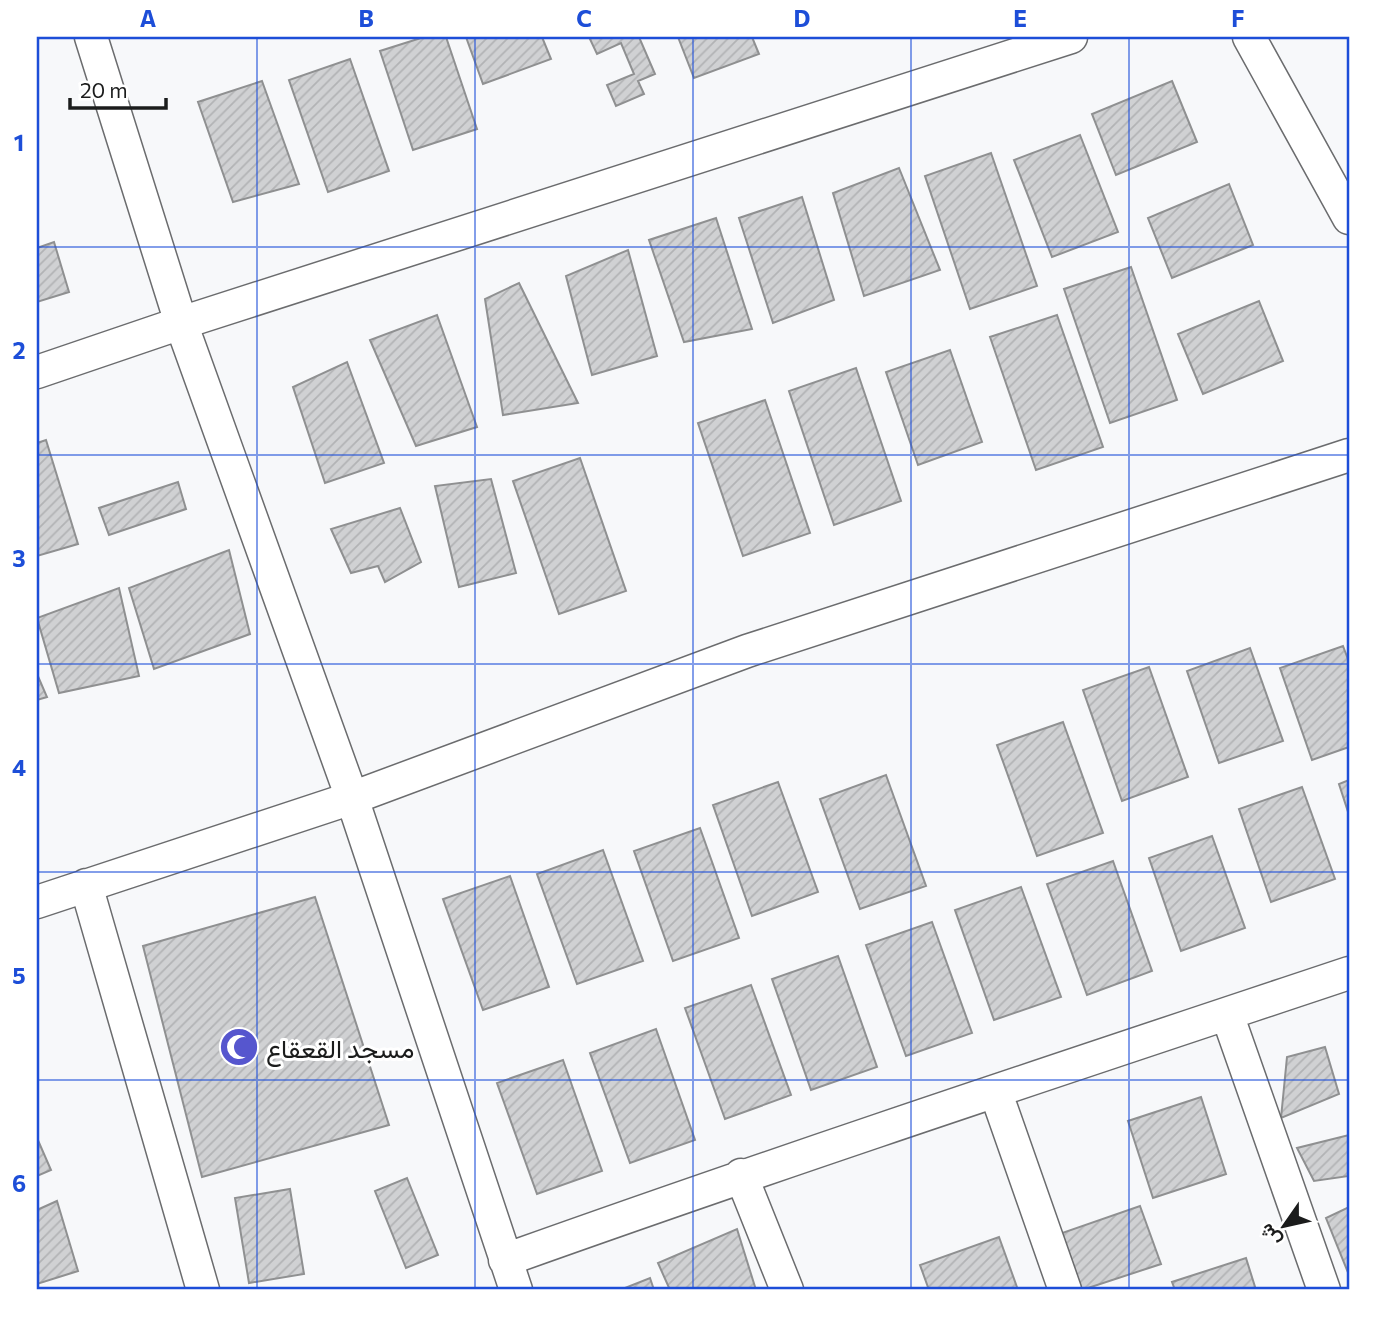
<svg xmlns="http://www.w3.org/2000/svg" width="1386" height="1327" font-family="Commissioner,Vazirmatn,sans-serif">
  <defs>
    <pattern id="building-hatch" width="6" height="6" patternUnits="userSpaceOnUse" patternTransform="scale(1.75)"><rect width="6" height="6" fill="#d0d1d3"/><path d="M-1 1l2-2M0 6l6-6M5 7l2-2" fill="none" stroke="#b2b3b5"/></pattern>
  </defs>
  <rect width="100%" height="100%" fill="#f7f8fa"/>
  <path fill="url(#building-hatch)" stroke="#8f9091" stroke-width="2" d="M 424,37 L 446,37 L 477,129 L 413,150 L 380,51 Z
    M 466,37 L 542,37 L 551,59 L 483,84 Z
    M 589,37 L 639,37 L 655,74 L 638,81 L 644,94 L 616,106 L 607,85 L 634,74 L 621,43 L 597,54 Z
    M 678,37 L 752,37 L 759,54 L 694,78 Z
    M 350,59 L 389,171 L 328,192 L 289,80 Z
    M 262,81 L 299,184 L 233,202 L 198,102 Z
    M 1172,81 L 1197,142 L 1116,175 L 1092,114 Z
    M 1080,135 L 1118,232 L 1052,257 L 1014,160 Z
    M 991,153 L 1037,286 L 970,309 L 925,176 Z
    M 899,168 L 940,270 L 864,296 L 833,193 Z
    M 1229,184 L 1253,245 L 1172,278 L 1148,218 Z
    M 802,197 L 834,300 L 773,323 L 739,218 Z
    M 716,218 L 752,329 L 684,342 L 649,240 Z
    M 54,242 L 69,292 L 37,302 L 37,248 Z
    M 628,250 L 657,356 L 592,375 L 566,276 Z
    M 1131,267 L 1177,400 L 1110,423 L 1064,289 Z
    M 519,283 L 578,403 L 503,415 L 485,299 Z
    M 1259,301 L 1283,361 L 1203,394 L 1178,334 Z
    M 437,315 L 477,427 L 416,446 L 370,340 Z
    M 1057,315 L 1103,447 L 1036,470 L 990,337 Z
    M 950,350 L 982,442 L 918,465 L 886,372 Z
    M 347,362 L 384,463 L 325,483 L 293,387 Z
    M 856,368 L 901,501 L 834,525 L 789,391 Z
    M 765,400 L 810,533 L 743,556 L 698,423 Z
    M 46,440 L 78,544 L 37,556 L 37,443 Z
    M 580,458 L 626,591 L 559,614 L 513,481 Z
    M 491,479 L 516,573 L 459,587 L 435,486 Z
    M 178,482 L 186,509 L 109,535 L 99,508 Z
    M 400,508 L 421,562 L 385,582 L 378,566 L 351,573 L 331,529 Z
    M 229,550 L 250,634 L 154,669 L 129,588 Z
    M 119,588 L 139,676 L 59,693 L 37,618 Z
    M 1343,646 L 1349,662 L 1349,747 L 1312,760 L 1280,668 Z
    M 1250,648 L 1283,741 L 1219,763 L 1187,671 Z
    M 1149,667 L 1188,777 L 1122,801 L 1083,690 Z
    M 37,674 L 47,697 L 37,700 Z
    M 1063,722 L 1103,833 L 1037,856 L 997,745 Z
    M 886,775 L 926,886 L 860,909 L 820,799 Z
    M 1349,780 L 1349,815 L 1339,784 Z
    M 778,782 L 818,892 L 752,916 L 713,805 Z
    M 1302,787 L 1335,879 L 1271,902 L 1239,809 Z
    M 700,828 L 739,938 L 673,961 L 634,851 Z
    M 1212,836 L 1245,928 L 1181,951 L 1149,858 Z
    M 603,850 L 643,961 L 577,984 L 537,874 Z
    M 1113,861 L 1152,971 L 1087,995 L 1047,884 Z
    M 510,876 L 549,987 L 483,1010 L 443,899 Z
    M 1021,887 L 1061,997 L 994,1020 L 955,910 Z
    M 315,897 L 389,1125 L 202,1177 L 143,946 Z
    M 932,922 L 972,1033 L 906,1056 L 866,945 Z
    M 838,956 L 877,1067 L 811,1090 L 772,979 Z
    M 751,985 L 791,1095 L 725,1119 L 685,1008 Z
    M 656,1029 L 695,1140 L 630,1163 L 590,1053 Z
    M 1325,1047 L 1339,1094 L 1281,1118 L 1287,1057 Z
    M 563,1060 L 602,1171 L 537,1194 L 497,1083 Z
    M 1201,1097 L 1226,1174 L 1153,1198 L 1128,1121 Z
    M 1349,1135 L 1349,1176 L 1314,1181 L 1297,1148 Z
    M 37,1138 L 51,1170 L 37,1176 Z
    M 407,1178 L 438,1255 L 406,1268 L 375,1191 Z
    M 290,1189 L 304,1274 L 249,1283 L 235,1198 Z
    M 57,1201 L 78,1271 L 37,1284 L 37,1210 Z
    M 1140,1206 L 1161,1264 L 1082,1290 L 1062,1233 Z
    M 1349,1207 L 1349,1275 L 1326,1218 Z
    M 737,1229 L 756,1290 L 670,1290 L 658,1263 Z
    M 999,1237 L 1018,1290 L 929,1290 L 920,1265 Z
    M 1246,1258 L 1256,1290 L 1175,1290 L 1172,1282 Z
    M 650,1278 L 654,1290 L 620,1290 Z"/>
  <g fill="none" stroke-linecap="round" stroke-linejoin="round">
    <g stroke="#6b6c6e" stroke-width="35">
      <path id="minor" d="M 91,37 L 181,323 L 352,798 L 516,1290
        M 1249,37 L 1349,218
        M 37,372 L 181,323 L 1071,37
        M 86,885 L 203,1290
        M 37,902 L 352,798 L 747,651 L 1349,455
        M 1227,1014 L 1324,1290
        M 996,1093 L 1065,1290
        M 741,1175 L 787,1290
        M 505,1260 C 785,1160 1067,1067 1349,973"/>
    </g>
    <use href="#minor" stroke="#fff" stroke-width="32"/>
  </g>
  <path fill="none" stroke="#1d4ed8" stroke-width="2" stroke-opacity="0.55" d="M 257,37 L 257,1290M 475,37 L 475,1290M 693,37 L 693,1290M 911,37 L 911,1290M 1129,37 L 1129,1290M 37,247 L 1349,247M 37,455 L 1349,455M 37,664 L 1349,664M 37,872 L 1349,872M 37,1080 L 1349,1080"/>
  <defs>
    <g id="mosque-disc" transform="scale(2.0125)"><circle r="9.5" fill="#5656ce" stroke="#fff"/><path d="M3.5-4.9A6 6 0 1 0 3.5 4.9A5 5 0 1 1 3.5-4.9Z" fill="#fff"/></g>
  </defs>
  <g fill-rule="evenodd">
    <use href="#mosque-disc" x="239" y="1047"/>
  </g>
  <g text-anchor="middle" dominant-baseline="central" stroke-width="6" stroke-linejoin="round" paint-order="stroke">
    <g font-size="26" fill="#1b1c1c" stroke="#fff" text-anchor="start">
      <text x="266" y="1047">مسجد القعقاع</text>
    </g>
  </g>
  <rect width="1386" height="1327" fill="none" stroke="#ffffff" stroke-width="77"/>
  <g transform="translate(1284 1226) rotate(236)" stroke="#ffffff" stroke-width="5" paint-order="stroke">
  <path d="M0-5L12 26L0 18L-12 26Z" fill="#1b1c1c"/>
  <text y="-10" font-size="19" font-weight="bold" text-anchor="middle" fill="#1b1c1c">ش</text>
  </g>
  <path d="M70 98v10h96v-10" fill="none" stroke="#1b1c1c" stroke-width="3.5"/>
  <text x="80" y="98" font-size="21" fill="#1b1c1c" stroke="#ffffff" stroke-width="5" paint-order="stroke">20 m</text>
  <rect x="38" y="38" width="1310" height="1250" fill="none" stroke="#1d4ed8" stroke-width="2.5"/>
  <g font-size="23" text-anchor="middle" font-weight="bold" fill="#1d4ed8">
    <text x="148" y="27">A</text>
    <text x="366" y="27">B</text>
    <text x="584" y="27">C</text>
    <text x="802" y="27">D</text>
    <text x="1020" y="27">E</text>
    <text x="1238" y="27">F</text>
    <text x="19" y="151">1</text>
    <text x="19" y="359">2</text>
    <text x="19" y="567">3</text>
    <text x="19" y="776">4</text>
    <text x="19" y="984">5</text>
    <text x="19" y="1192">6</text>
  </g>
</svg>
